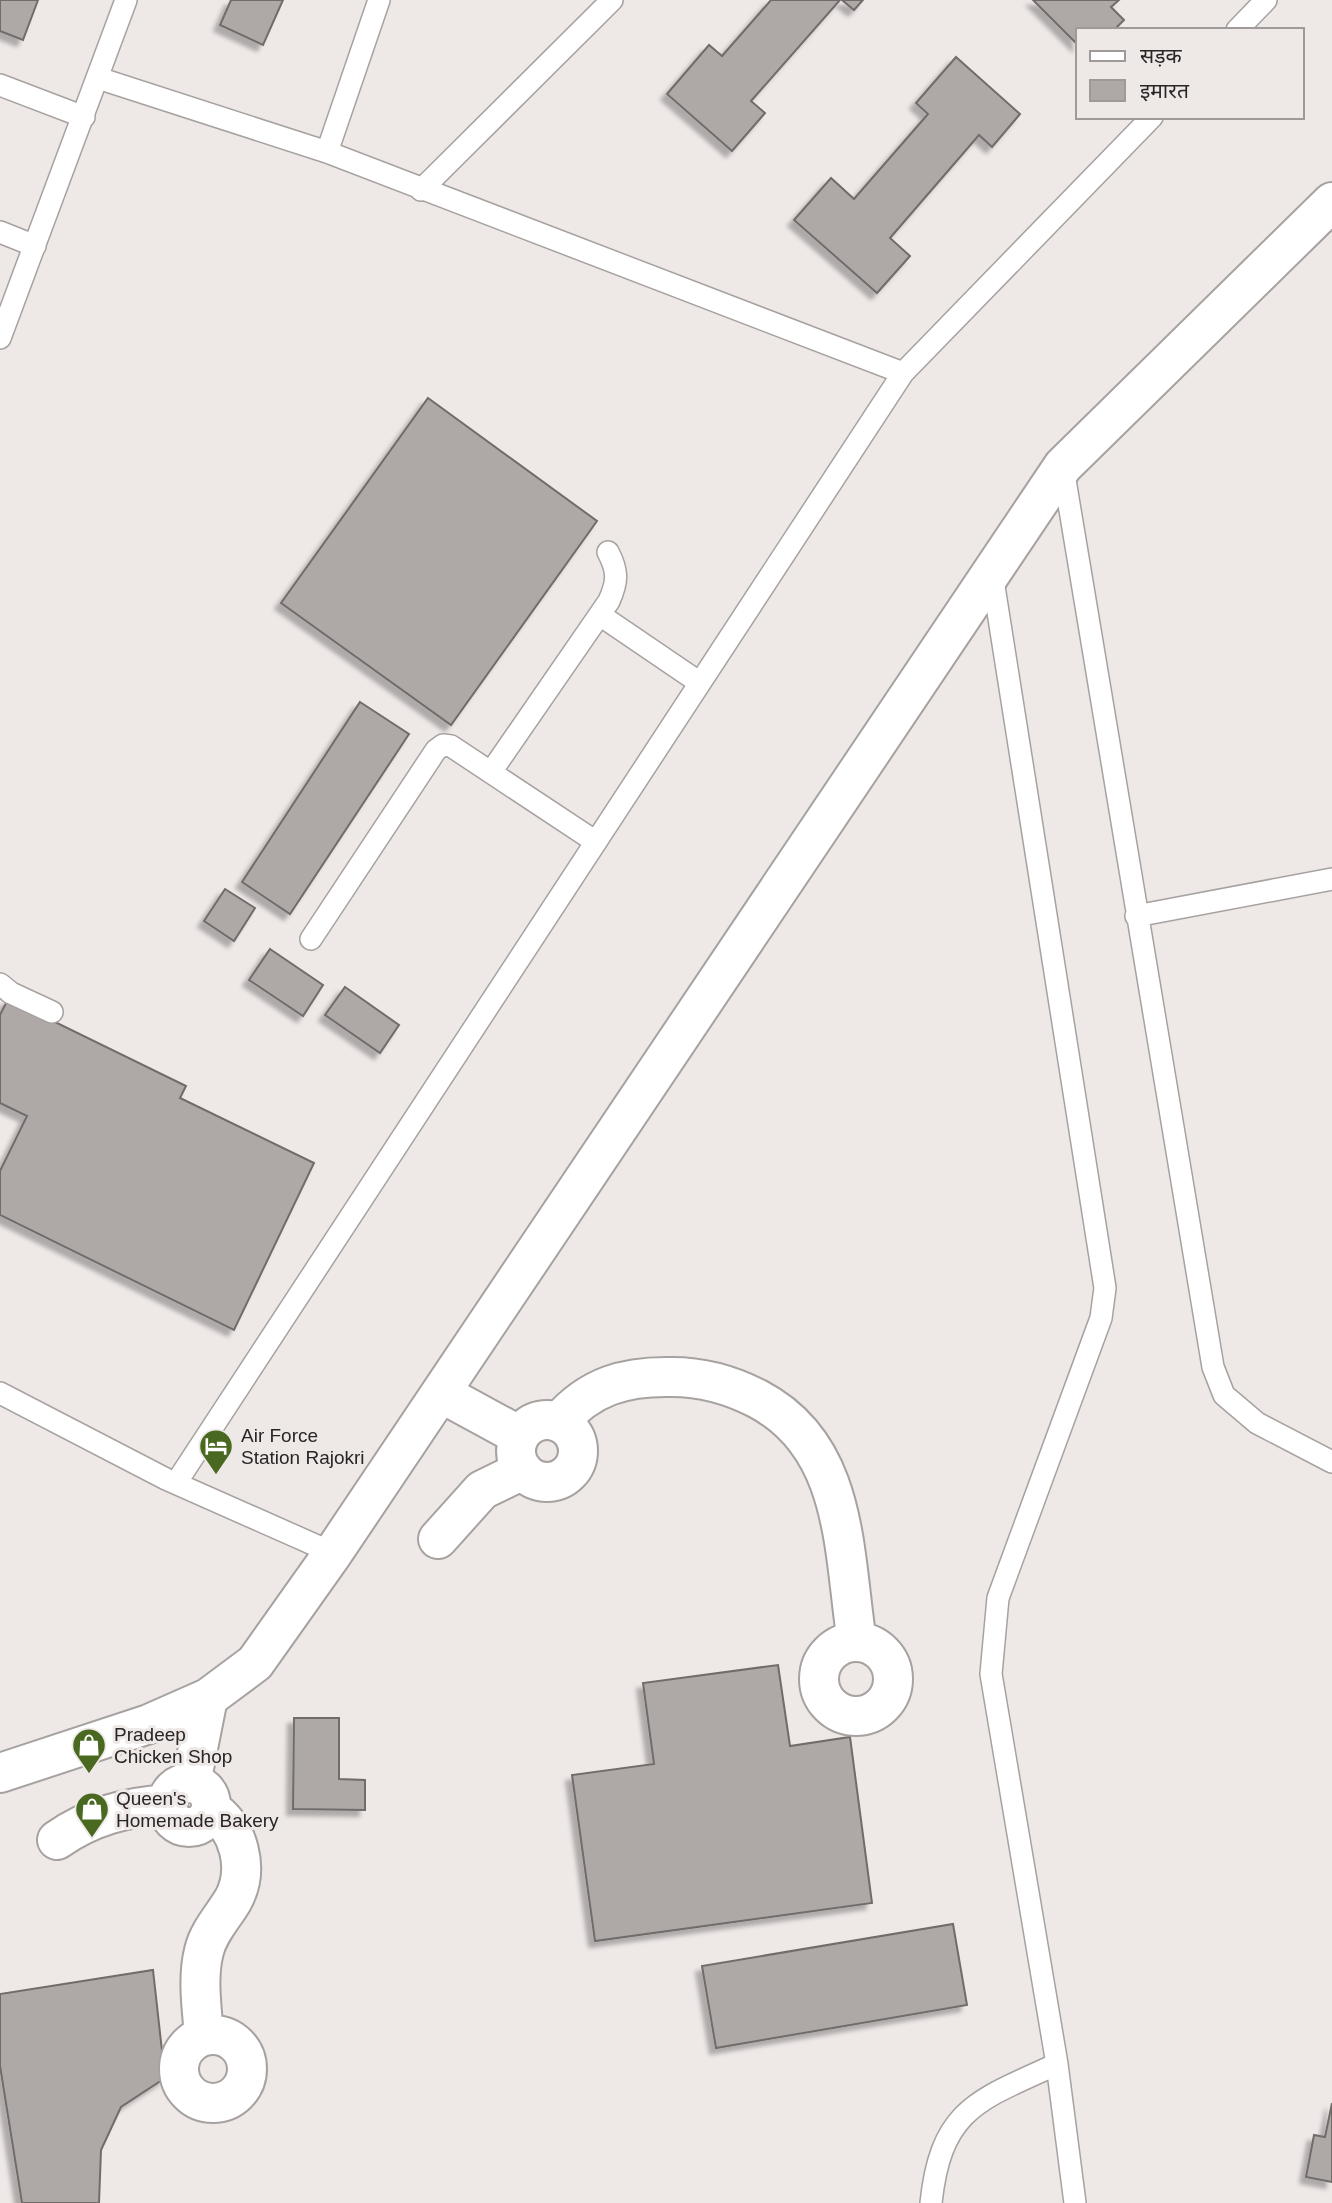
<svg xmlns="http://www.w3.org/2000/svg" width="1332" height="2203" font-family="Helvetica,'Noto Sans Devanagari',sans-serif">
  <defs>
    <filter id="shadow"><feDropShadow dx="-6" dy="6" stdDeviation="2" flood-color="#0004"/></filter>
  </defs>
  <rect width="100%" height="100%" fill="#eee8e7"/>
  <path fill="#aea9a6" stroke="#716c6a" stroke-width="2" filter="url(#shadow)" d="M 0,0 L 38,0 L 23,40 L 0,31 Z
    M 231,0 L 283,0 L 263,45 L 220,25 Z
    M 771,0 L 840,0 L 751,101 L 765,113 L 732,151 L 667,94 L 709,45 L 722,56 Z
    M 842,0 L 863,0 L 854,10 Z
    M 1033,0 L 1119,0 L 1111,7 L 1124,20 L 1114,30 L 1078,30 L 1078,45 Z
    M 956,57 L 1020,114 L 992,147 L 979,135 L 890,238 L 910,256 L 877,293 L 794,220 L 831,178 L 854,199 L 928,114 L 916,103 Z
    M 428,398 L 597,521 L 451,725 L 281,603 Z
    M 360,702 L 409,734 L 290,914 L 242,882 Z
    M 225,889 L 255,908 L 234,941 L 204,921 Z
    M 270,949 L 323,985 L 303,1016 L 249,980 Z
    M 345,987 L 399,1025 L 380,1053 L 325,1015 Z
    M 8,999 L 186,1086 L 180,1098 L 314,1163 L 234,1330 L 0,1215 L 0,1171 L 27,1116 L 0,1103 L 0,1015 Z
    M 778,1665 L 790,1746 L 850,1737 L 872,1903 L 595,1941 L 572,1775 L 654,1764 L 643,1683 Z
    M 294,1718 L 339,1718 L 339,1779 L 365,1780 L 365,1810 L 293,1809 Z
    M 953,1924 L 967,2005 L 716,2048 L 702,1966 Z
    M 153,1970 L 165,2078 L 121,2107 L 101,2150 L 99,2203 L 22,2203 L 0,2066 L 0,1994 Z
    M 1332,2103 L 1332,2182 L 1306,2177 L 1314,2135 L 1325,2137 Z"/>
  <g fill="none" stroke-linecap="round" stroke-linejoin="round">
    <g stroke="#a7a2a0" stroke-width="24">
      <path id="service" d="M 1237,30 L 1266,0
        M 98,78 L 327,152 L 903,373
        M 0,85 L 84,117
        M 327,152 L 379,0
        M 421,190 L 612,0
        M 0,232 L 35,246
        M 0,338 L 126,0
        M 1063,468 L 1213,1367 L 1224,1395 L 1257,1423 L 1332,1462
        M 992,574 L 1105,1288 L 1101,1318 L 998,1598 L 991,1674 L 1057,2064 L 1075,2203
        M 600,615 L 700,683
        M 491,772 L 609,601 C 618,581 618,571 608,552
        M 1136,916 L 1332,879
        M 311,939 L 436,750 L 443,745 L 451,746 L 596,842
        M 0,984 L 11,993 L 52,1012
        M 0,1393 L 166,1479 L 333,1553
        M 176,1483 L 903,373 L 1152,117
        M 931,2203 C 941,2108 979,2100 1057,2064"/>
    </g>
    <g stroke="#a7a2a0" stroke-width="42">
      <path id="minor" d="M 441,1393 L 520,1436
        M516 1451a31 31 0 1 1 62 0a31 31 0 1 1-62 0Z
        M 559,1422 C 590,1386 625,1376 672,1377 C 703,1377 731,1385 758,1399 C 849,1447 843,1553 857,1642
        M 438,1539 L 482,1490 L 523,1470
        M819 1679a37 37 0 1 1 74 0a37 37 0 1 1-74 0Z
        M 0,1773 L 149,1724 L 208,1698 L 255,1663 L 333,1553 L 1063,466 L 1332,202
        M 191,1783 L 208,1698
        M167 1805a22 22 0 1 1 44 0a22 22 0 1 1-44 0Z
        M 57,1840 C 91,1816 127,1807 168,1804
        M179 2069a34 34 0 1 1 68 0a34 34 0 1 1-68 0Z
        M 204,2036 C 202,2009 197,1978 204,1951 C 209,1931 223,1917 233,1900 C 250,1869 239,1828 211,1809"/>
    </g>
    <use href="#service" stroke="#fff" stroke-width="21"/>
    <use href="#minor" stroke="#fff" stroke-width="38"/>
  </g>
  <defs>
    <g id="hotel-pin" transform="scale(1.75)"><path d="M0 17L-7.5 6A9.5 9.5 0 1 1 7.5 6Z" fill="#48691f" stroke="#eee8e7"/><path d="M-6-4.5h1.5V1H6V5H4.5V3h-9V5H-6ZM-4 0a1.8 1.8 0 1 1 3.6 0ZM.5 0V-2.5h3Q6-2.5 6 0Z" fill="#fff"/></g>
    <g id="shop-pin" transform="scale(1.75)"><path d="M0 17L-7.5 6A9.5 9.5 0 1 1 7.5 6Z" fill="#48691f" stroke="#eee8e7"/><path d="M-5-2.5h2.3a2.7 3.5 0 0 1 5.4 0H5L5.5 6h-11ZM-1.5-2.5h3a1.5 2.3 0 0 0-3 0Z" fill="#fff"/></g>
  </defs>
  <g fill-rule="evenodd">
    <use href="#hotel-pin" x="216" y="1446"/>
    <use href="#shop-pin" x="89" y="1745"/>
    <use href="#shop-pin" x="92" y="1809"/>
  </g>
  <g text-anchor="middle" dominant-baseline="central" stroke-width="6" stroke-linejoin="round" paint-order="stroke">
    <g font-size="19" fill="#282625" stroke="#eee8e7" text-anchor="start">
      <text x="241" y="1435">Air Force<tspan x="241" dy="22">Station Rajokri</tspan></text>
      <text x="114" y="1734">Pradeep<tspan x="114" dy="22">Chicken Shop</tspan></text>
      <text x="116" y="1798">Queen's<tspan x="116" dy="22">Homemade Bakery</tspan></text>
    </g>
  </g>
  <rect x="1076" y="28" width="228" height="91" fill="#eee8e7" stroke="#9f9a99" stroke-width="2"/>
  <rect x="1090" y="51" width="35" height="10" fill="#ffffff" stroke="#9f9a99" stroke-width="2"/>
  <text x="1140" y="63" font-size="21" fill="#282625">सड़क</text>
  <rect x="1090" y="80" width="35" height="21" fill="#aea9a6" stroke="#9f9a99" stroke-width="2"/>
  <text x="1140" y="98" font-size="21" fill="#282625">इमारत</text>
</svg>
